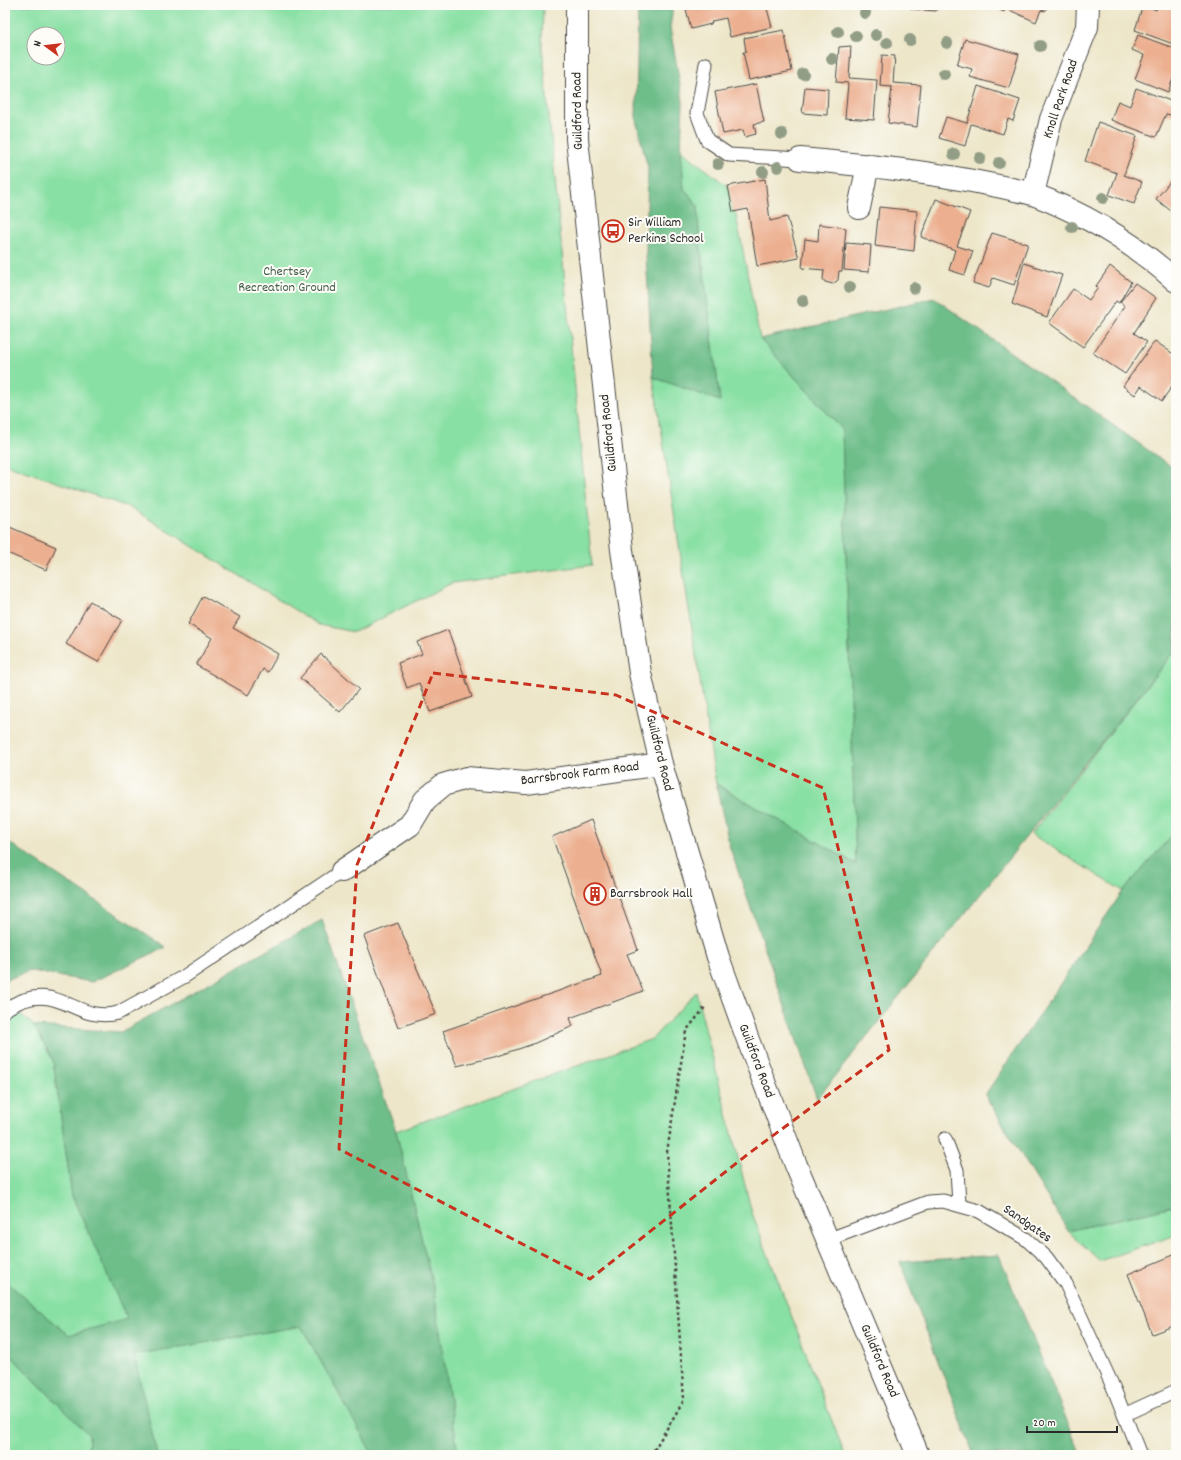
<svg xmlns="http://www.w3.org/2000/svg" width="1181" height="1460" font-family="Dekko,sans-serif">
  <rect width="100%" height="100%" fill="#fdfcf7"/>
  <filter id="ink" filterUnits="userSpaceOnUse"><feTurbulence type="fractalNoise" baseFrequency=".025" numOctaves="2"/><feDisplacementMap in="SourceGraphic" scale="8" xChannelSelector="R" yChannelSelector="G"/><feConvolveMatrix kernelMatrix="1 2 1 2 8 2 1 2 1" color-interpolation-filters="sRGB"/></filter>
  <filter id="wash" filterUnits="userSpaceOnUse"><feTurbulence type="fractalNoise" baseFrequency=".012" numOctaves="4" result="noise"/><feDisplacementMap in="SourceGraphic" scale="16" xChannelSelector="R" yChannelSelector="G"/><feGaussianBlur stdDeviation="0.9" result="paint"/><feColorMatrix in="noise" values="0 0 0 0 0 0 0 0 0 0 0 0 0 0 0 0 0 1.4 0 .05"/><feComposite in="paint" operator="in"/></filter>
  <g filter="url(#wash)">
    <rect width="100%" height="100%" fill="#ede6c9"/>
    <path fill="#89e0a4" stroke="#5a8668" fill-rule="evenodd" d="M 5,5 L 543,5 L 542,44 L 592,565 L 452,583 L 354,632 L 319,625 L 131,508 L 5,464 ZM 34,34 L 58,34 L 58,58 L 34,58 Z
      M 681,150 L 731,189 L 760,339 L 842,429 L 856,864 L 716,784 L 653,377 L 720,401 L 699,235 L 698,206 L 684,189 Z
      M 1176,649 L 1176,831 L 1123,891 L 1031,834 Z
      M 696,992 L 752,1213 L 845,1455 L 458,1455 L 434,1291 L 396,1131 L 652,1039 Z
      M 5,1000 L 34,1026 L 53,1060 L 72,1196 L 128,1319 L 69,1335 L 5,1281 Z
      M 1176,1205 L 1176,1235 L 1100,1261 L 1068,1231 Z
      M 301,1326 L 373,1455 L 157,1455 L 133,1355 Z
      M 5,1350 L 89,1435 L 88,1455 L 5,1455 Z"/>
    <path fill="#6ebe8a" stroke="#4c745a" d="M 638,5 L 673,5 L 670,28 L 683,101 L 681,150 L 684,189 L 698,206 L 699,235 L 720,401 L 653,377 L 646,254 L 648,168 L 636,120 Z
      M 934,298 L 1176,470 L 1176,649 L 817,1099 L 730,848 L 716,784 L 856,864 L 842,429 L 760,339 Z
      M 1176,831 L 1176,1205 L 1068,1231 L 985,1095 L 1123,891 Z
      M 5,840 L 166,947 L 92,982 L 30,971 L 5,980 Z
      M 322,920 L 396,1131 L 434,1291 L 458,1455 L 373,1455 L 301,1326 L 134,1355 L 157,1455 L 88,1455 L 89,1435 L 5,1350 L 5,1281 L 69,1335 L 127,1319 L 72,1196 L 53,1060 L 34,1026 L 121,1032 Z
      M 999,1255 L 1081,1455 L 974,1455 L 900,1262 Z"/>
    <g id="blocks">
      <path fill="#ecaf8f" d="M 685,5 L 766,5 L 772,27 L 730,37 L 726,18 L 712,21 L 711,24 L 691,29 Z
        M 911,5 L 937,5 L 936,11 L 911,9 Z
        M 990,5 L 1048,5 L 1045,11 L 1041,10 L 1036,22 L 1005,8 L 1004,12 Z
        M 1143,5 L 1156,10 L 1158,5 L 1173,5 L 1176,7 L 1176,45 L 1135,30 Z
        M 784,30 L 792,71 L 749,80 L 743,52 L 746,52 L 744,38 Z
        M 1138,35 L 1176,49 L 1176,71 L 1168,92 L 1135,79 L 1144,55 L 1132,50 Z
        M 965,39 L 1019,54 L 1009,88 L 970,77 L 972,69 L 957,65 Z
        M 851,46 L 849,78 L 877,80 L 874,120 L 845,118 L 848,83 L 836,82 L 839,47 Z
        M 882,55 L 895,56 L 893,83 L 921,85 L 917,127 L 888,123 L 892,87 L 880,86 Z
        M 756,84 L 764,122 L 754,124 L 756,134 L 745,137 L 743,130 L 723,134 L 715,92 Z
        M 978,86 L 1020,100 L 1013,121 L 1008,119 L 1003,134 L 971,124 L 965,146 L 939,138 L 946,117 L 967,123 Z
        M 805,87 L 828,89 L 827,115 L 802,113 Z
        M 1136,88 L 1176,103 L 1176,116 L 1166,114 L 1156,137 L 1111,120 L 1118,101 L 1130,106 Z
        M 1098,122 L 1137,136 L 1124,175 L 1142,182 L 1134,204 L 1109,195 L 1117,173 L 1085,161 Z
        M 1176,174 L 1176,215 L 1156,199 Z
        M 765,179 L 770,221 L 787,217 L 799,258 L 757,266 L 748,209 L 733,212 L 728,186 Z
        M 936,199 L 970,212 L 957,246 L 973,251 L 965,275 L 949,270 L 955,250 L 921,237 Z
        M 879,207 L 917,211 L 914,251 L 875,246 Z
        M 819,224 L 846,228 L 842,271 L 839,271 L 838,280 L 833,284 L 825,282 L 823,279 L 824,270 L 802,268 L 805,239 L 818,241 Z
        M 992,233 L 1028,244 L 1014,285 L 993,278 L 989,288 L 973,283 Z
        M 846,243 L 871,245 L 869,272 L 844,270 Z
        M 1024,263 L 1062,275 L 1047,317 L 1012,304 Z
        M 1110,266 L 1131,282 L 1119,303 L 1116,301 L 1083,347 L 1049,323 L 1073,289 L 1089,300 L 1098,288 L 1096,286 Z
        M 1135,283 L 1156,298 L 1134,333 L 1147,342 L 1125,374 L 1093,353 L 1125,306 L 1120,302 Z
        M 1155,341 L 1176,356 L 1176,380 L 1162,401 L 1141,386 L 1135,395 L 1123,386 Z
        M 5,525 L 56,547 L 46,570 L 5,552 Z
        M 203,596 L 240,617 L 233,628 L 278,654 L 268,672 L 263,669 L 248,695 L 196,665 L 212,638 L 188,624 Z
        M 90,601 L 122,620 L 98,662 L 66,644 Z
        M 448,630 L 472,697 L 430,712 L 419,683 L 407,688 L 398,663 L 422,654 L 417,642 Z
        M 321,654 L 359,689 L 340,712 L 300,678 Z
        M 591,820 L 638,950 L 627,954 L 643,991 L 570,1018 L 573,1026 L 533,1044 L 498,1056 L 457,1066 L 443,1031 L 602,976 L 552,837 Z
        M 398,923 L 436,1014 L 398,1028 L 364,936 Z
        M 1176,1254 L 1176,1325 L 1152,1334 L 1128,1274 Z"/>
    </g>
  </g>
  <g filter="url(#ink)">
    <use href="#blocks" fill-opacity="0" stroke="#484743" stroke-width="1"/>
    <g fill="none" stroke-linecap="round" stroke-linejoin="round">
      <g stroke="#484743" stroke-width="15">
        <path id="lane" d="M 706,64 L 697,113 L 707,140 L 729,155 L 800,159
          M 5,1010 C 11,1005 16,1003 24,1000 C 62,987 79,1023 118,1013 L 185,976 L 342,871
          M 945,1139 L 957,1170 L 959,1204
          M 827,1240 L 928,1202 L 943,1201 L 979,1211 L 1026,1239 L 1046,1257 L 1066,1284 L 1114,1389 L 1140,1455
          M 1124,1415 L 1176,1391"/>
      </g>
      <g stroke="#484743" stroke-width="24">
        <path id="street" d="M 800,159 C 879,166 956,175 1033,194 L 1051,119 L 1087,27 L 1088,5
          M 1033,194 C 1085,214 1134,243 1176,281
          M 859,208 L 868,165
          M 342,871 L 410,825 L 425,800 L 443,785 L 466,778 L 526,783 L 661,764"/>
      </g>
      <g stroke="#484743" stroke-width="24">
        <path id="primary" d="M 577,5 L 577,139 L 622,550 L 640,673 L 661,764 L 718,957 L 748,1040 L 796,1165 L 918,1455"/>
      </g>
      <path stroke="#484743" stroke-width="2.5" stroke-dasharray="3 3" stroke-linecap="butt" d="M 651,1455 L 684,1400 L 667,1152 L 686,1031 L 706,1006"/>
      <use href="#lane" stroke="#fff" stroke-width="13"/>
      <use href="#street" stroke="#fff" stroke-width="22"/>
      <use href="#primary" stroke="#fff" stroke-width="22"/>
    </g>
    <g fill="#929d86">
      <circle cx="865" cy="13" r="6"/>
      <circle cx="838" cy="32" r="6"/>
      <circle cx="876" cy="35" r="6"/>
      <circle cx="856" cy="36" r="6"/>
      <circle cx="910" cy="40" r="6"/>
      <circle cx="887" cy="43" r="6"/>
      <circle cx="947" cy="43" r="6"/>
      <circle cx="1040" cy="46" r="6"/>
      <circle cx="832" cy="59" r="6"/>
      <circle cx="803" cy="74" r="6"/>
      <circle cx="944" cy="74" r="6"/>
      <circle cx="782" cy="134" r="6"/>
      <circle cx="954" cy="154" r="6"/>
      <circle cx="980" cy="158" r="6"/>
      <circle cx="999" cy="163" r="6"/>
      <circle cx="718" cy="164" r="6"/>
      <circle cx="778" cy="167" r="6"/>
      <circle cx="763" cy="172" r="6"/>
      <circle cx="1103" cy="198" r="6"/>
      <circle cx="1072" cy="227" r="6"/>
      <circle cx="850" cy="287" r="6"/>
      <circle cx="914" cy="288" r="6"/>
      <circle cx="803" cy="301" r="6"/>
    </g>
  </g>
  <path fill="none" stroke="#c8321e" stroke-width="3" stroke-dasharray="8 5" stroke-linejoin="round" d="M 433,673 L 616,695 L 823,788 L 889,1050 L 748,1154 L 590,1279 L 339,1149 L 357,865 Z"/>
  <defs>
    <g id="bus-ring" transform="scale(1.15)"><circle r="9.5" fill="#fdfcf7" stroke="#c8321e" stroke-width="1.5"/><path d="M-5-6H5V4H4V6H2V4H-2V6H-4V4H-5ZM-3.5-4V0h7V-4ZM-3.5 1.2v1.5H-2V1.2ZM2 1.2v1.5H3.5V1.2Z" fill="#c8321e"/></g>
    <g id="building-ring" transform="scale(1.15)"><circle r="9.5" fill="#fdfcf7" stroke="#c8321e" stroke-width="1.5"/><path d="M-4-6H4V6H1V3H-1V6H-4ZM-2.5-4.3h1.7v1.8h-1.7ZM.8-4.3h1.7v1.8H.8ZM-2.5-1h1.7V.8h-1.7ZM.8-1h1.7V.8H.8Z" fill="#c8321e"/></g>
  </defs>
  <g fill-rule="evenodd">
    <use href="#bus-ring" x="613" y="231"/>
    <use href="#building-ring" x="595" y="894"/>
  </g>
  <g text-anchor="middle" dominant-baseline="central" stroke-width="4" stroke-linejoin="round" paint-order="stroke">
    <g font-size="14" fill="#2b2b2b" stroke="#fdfcf7">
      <text transform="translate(1061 99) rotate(-71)">Knoll Park Road</text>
      <text transform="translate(578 111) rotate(-91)">Guildford Road</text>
      <text transform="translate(609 433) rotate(-96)">Guildford Road</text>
      <text transform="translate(659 753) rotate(76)">Guildford Road</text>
      <text transform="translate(580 774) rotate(-7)">Barrsbrook Farm Road</text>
      <text transform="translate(756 1061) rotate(69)">Guildford Road</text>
      <text transform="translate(1027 1224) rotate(35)">Sandgates</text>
      <text transform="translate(879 1361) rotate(67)">Guildford Road</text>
    </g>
    <g font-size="14" fill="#2b2b2b" stroke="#fdfcf7" text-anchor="start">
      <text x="628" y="223">Sir William<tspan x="628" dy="16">Perkins School</tspan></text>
      <text x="610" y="894">Barrsbrook Hall</text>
    </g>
    <g font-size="14" fill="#47614f" stroke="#fdfcf7">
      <text x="287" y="272">Chertsey<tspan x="287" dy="16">Recreation Ground</tspan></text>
    </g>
  </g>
  <rect width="1181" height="1460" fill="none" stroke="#fdfcf7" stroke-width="20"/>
  <g transform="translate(46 46) rotate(285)"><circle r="19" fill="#fdfcf7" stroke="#a9a8a5"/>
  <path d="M0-3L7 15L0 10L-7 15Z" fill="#c8321e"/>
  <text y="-6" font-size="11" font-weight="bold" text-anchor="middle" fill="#2b2b2b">N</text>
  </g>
  <path d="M1027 1426v6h90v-6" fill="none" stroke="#2b2b2b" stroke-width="2"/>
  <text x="1033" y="1426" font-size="12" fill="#2b2b2b" stroke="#fdfcf7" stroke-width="3" paint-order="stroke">20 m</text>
</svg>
